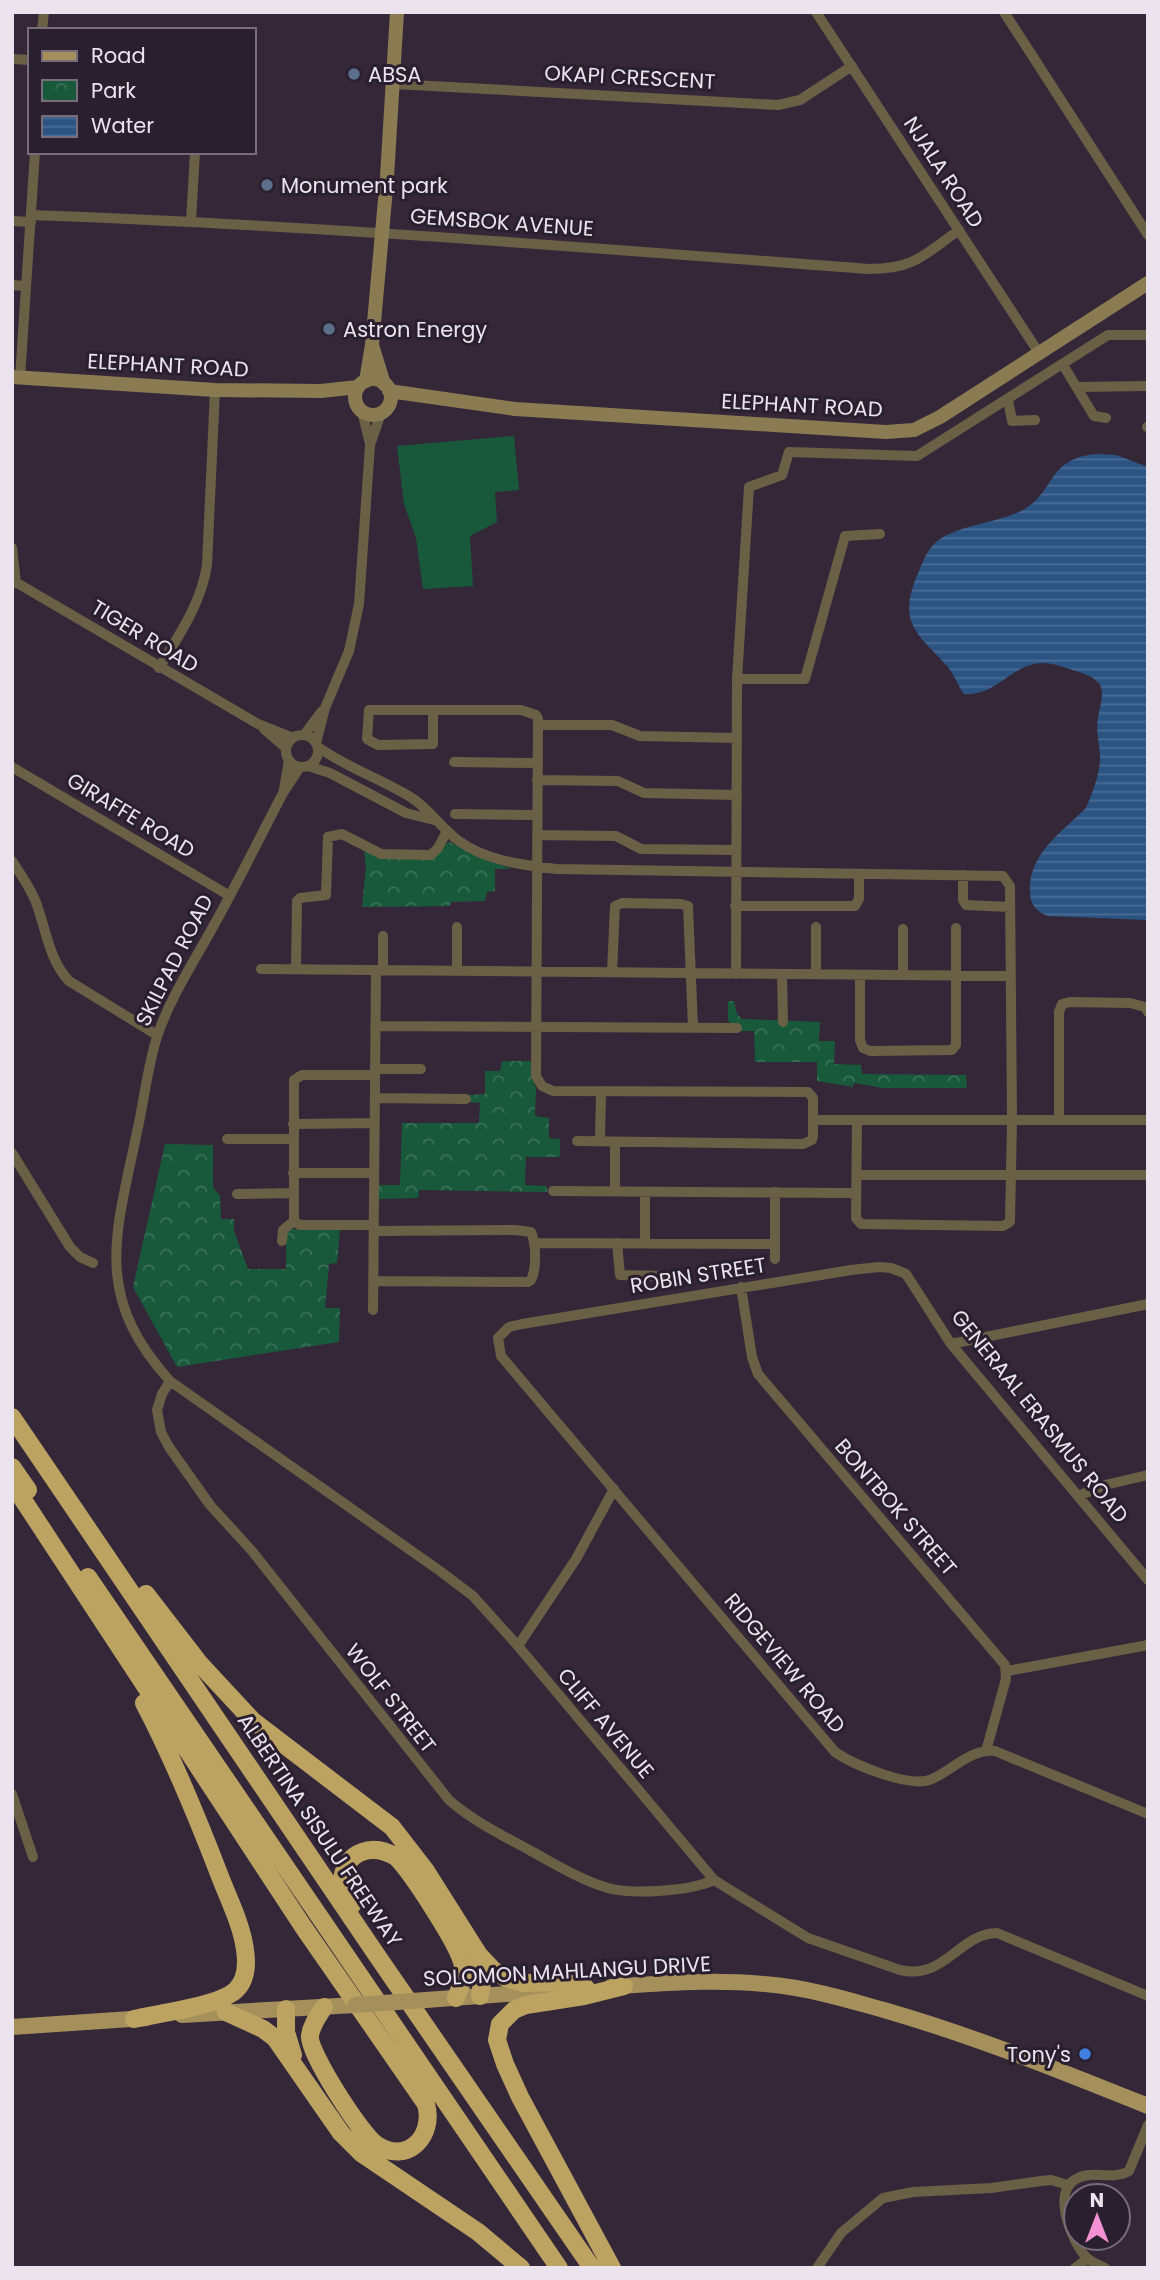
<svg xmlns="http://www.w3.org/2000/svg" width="1160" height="2280" font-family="Poppins,sans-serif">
  <defs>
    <pattern id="park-crowns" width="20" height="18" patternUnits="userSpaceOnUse" patternTransform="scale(1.75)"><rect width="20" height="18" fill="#18593c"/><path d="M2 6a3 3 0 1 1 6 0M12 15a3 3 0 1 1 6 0" fill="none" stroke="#3a7158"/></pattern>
    <pattern id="water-rules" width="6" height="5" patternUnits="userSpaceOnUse" patternTransform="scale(1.75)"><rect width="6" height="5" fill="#2c5483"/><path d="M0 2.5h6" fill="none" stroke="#4b6c95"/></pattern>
  </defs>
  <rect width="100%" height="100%" fill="#342838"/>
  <path fill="url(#park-crowns)" d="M 449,842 C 457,844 465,852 474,855 C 486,861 500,864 512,869 L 495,869 L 495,891 L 487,892 L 485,901 L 451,902 L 450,906 L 362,907 L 366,867 L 364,850 L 431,858 C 440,854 441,847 449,842 Z
    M 728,1001 L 734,1001 L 737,1014 L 742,1019 L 820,1022 L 819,1041 L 835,1041 L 834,1064 L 861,1065 L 862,1074 L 966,1075 L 967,1088 L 883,1088 L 854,1083 L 853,1087 L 817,1081 L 817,1062 L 755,1062 L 754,1031 L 737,1031 L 728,1020 Z
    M 502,1061 L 531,1061 L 532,1077 L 536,1088 L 535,1116 L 549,1118 L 549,1138 L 560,1139 L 560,1157 L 526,1157 L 525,1185 L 547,1186 L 547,1192 L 419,1190 L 418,1198 L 378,1199 L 377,1185 L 400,1185 L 402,1123 L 479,1123 L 480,1103 L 469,1102 L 469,1095 L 485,1094 L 485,1071 L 500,1071 Z
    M 165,1144 L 213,1145 L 213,1187 L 220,1196 L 221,1219 L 234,1219 L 234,1231 L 248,1269 L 286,1269 L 286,1234 L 292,1229 L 340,1230 L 337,1263 L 329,1264 L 325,1308 L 340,1308 L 339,1342 L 177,1367 L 133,1287 Z"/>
  <path fill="#18593c" d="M 514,436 L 519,490 L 495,492 L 497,522 L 470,536 L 473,586 L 423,589 L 416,538 L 404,504 L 397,446 Z"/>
  <path fill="url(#water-rules)" d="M 1096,454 L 1116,455 L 1148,467 L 1148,920 L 1048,916 C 1036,912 1030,904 1030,892 C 1028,854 1062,832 1086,808 C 1092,794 1099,776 1100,761 C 1101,747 1095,733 1098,718 C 1102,693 1110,682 1079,672 C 1068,669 1055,663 1043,663 C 1012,663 996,697 964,694 C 958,686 955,676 948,667 C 916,632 896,623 919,571 C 925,556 931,542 947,535 C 971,523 1000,522 1023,510 C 1056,492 1046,459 1096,454 Z"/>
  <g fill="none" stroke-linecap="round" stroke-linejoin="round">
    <path stroke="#6a6046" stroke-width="10" d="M 816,12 L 1039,353
      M 1004,12 L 1148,235
      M 42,30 L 44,12
      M 12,59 L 30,60
      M 394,84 L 778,105 L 800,100 L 852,66
      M 31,215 C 311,225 590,248 869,269 C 914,269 924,255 959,230
      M 12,221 L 31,222
      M 191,221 L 195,152
      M 12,285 L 25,286
      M 1063,365 L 1094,416 L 1106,418
      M 20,378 L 35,152
      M 1077,387 L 1148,386
      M 1008,400 L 1012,421 L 1035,420
      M 362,411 L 370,444
      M 1147,427 L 1148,427
      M 12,548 L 16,583
      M 12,580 L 258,724 L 293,738
      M 159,668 C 179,635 201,604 207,565 L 215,390
      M 737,679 L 805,679 L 845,536 L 880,534
      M 433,710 L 433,744 L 378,745 L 367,739 L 369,710 L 521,710 L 536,715 L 538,719 L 536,1076 L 542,1086 L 553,1091 L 808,1092 L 813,1098 L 813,1135 L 812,1140 L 803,1144 L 577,1141
      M 538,725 L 612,725 L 640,736 L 737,738
      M 264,729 L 286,748
      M286 751a16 16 0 1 1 32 0a16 16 0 1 1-32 0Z
      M 304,735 L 322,711
      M 316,743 L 325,708 L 349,651 L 359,604 L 370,445 L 381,413
      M 318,747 C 347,768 382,779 412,798 C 430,810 442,829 459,841 C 486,861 524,865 556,869 L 1003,876 L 1010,886 L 1012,1120 L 1010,1222 L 1003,1226 L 861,1224 L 856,1218 L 857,1121
      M 454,762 L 538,763
      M 308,766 L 330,773 L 406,813 L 434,820
      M 12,767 L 230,896
      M 300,767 L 283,793 C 260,837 238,882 214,925 C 195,960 171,996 158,1034 C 148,1062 144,1102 137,1132 C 116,1234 92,1295 170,1381 L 440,1571 L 473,1596 L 518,1646 L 714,1880 L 808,1938 L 900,1970 C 946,1980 958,1934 997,1933 L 1148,1996
      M 537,780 L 618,781 L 644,793 L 737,795
      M 284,789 L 289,760
      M 455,814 L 537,815
      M 537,835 L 616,836 L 641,849 L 736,850
      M 12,861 C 20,873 29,886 35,900 C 46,927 48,959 69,981 L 157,1035
      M 963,875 L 963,900 L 966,905 L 1010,907
      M 735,906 L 855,906 L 859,899 L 859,875
      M 457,927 L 457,971
      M 816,927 L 816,974
      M 903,929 L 903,975
      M 261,969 L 1011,976
      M 296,969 L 297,901 L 300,898 L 326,895 L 328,837 L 342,834 L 381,854 L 431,855 L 438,848 L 447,831
      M 383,970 L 383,936
      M 612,972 L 615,906 L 622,903 L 681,904 L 688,906 L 693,1027
      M 736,974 L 737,679 L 749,487 L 782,475 L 789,452 L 917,456 L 1108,335 L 1148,335
      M 782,974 L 783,1022
      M 860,975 L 860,1040 L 863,1048 L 870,1051 L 952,1050 L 956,1045 L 956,928
      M 375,1026 L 737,1028
      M 375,1069 L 421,1069
      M 375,1098 L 466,1099
      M 813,1120 L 1148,1120
      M 1059,1120 L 1059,1012 L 1062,1004 L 1070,1002 L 1130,1003 L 1145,1007 L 1148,1012
      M 293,1124 L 375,1123
      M 227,1139 L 293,1139
      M 600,1141 L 601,1091
      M 12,1153 L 70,1247 L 80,1257 L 93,1263
      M 293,1173 L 374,1173
      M 857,1175 L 1148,1175
      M 553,1191 L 856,1193
      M 615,1191 L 615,1142
      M 775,1192 L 775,1259
      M 237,1194 L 293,1193
      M 374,1225 L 300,1225 L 294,1221 L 294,1080 L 302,1075 L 375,1075
      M 282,1241 L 283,1230 L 294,1221
      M 534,1243 L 775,1244
      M 617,1243 L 620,1275 L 666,1276
      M 645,1243 L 645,1192
      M 374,1281 L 528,1282 L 531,1280 C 537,1268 536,1244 531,1232 L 515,1230 L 374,1231
      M 741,1287 L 752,1357 L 758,1374 L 1005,1665 L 1006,1679 L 986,1751
      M 373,1310 L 376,970
      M 951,1344 L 1148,1304
      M 170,1381 L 162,1394 L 157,1410 L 161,1432 L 169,1447 L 210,1505 L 252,1551 L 449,1800 C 473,1821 502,1835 531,1851 C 555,1864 581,1880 608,1888 C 633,1895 691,1891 714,1880
      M 1078,1496 L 1105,1485 L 1148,1475
      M 1148,1580 L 951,1344 L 906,1274 L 891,1268 L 879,1267 L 851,1270 L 522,1324 L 509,1327 L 498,1338 L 501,1356 L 835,1752 C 854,1765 911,1789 932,1779 C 954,1769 970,1749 995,1751 L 1148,1814
      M 518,1646 L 576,1559 L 614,1489
      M 1007,1671 L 1148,1645
      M 12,1794 L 33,1857
      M 817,2268 L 841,2233 L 883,2198 L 913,2192 L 991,2188 L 1041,2181 L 1051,2180 L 1068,2185
      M 1075,2268 L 1087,2259
      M 1105,2268 C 1099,2265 1091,2262 1086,2257 C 1072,2242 1051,2192 1076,2179 C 1093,2169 1112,2181 1129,2171 L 1148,2125"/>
    <path stroke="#8b7b52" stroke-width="14" d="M 372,345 L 384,384
      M 12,377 L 215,390 L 321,391 L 358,387
      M355 397a18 18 0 1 1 36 0a18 18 0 1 1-36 0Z
      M 366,381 L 372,345 L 387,177 L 397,12
      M 389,391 L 515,409 L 886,432 L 914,430 L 940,417 L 1148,283"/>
    <path stroke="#a5905b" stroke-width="16" d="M 611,1987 C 672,1982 735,1978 796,1988 C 826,1993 855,2002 884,2010 C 974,2036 1061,2071 1148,2106
      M 426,2000 L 574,1989
      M 182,2015 L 355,2005
      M 12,2027 L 146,2018"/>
    <path stroke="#bda362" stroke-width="18" d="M 12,1417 L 378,1957 L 592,2268
      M 12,1467 L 28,1490
      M 12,1483 L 304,1928 L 426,2104 C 435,2136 407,2165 377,2145 C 362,2136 308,2052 310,2036 C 311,2025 319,2015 324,2007
      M 88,1577 L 559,2268
      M 146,1594 L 200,1664 L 253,1721 L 392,1827 L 426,1871 L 479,1955 L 493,1970 L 506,1978 L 523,1983 L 563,1982 L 586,1988
      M 352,1905 L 342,1879 C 347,1850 373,1843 396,1857 C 411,1872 460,1946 463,1966 C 465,1977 460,1988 456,1998
      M 479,1955 L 483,1976 L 480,1996
      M 286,2009 L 286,2032 L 293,2055
      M 226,2012 L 263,2029 L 275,2038 L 341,2133 L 361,2153 L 478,2232 L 521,2268
      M 134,2019 C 159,2013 219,2006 236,1990 C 247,1979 247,1963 245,1950 C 242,1926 230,1902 221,1879 C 198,1819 174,1760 144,1703
      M 612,2268 L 520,2097 L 505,2064 L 497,2040 L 500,2024 L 514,2010 L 526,2005 L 584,1996 L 624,1986"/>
    <path stroke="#a5905b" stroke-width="16" d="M 355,2005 L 426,2000"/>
  </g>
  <g fill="#5c6f8a" stroke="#2a1f2e" stroke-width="2.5">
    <circle cx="354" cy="74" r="7"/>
    <circle cx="267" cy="185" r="7"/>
    <circle cx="329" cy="329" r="7"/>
  </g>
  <circle fill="#3f7fe0" stroke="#2a1f2e" stroke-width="2.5" cx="1085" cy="2054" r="7"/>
  <g text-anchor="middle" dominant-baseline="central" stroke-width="6" stroke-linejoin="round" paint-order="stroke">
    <g font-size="21" fill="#ebe3ee" stroke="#2a1f2e" text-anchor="start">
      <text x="368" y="74">ABSA</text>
      <text x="281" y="185">Monument park</text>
      <text x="343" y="329">Astron Energy</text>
      <text x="1071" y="2054" text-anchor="end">Tony's</text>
    </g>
    <g font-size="21" fill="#ebe3ee" stroke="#2a1f2e">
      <text transform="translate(630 77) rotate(3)">OKAPI CRESCENT</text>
      <text transform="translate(944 172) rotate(57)">NJALA ROAD</text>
      <text transform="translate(502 222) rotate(4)">GEMSBOK AVENUE</text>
      <text transform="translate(168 365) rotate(3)">ELEPHANT ROAD</text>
      <text transform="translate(802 405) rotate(3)">ELEPHANT ROAD</text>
      <text transform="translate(145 636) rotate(31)">TIGER ROAD</text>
      <text transform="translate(131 815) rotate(31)">GIRAFFE ROAD</text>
      <text transform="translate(174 960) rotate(-63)">SKILPAD ROAD</text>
      <text transform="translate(698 1275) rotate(-9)">ROBIN STREET</text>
      <text transform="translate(1040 1416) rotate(51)">GENERAAL ERASMUS ROAD</text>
      <text transform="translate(896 1507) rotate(49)">BONTBOK STREET</text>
      <text transform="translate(785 1663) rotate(50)">RIDGEVIEW ROAD</text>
      <text transform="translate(391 1698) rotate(52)">WOLF STREET</text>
      <text transform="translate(606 1723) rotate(50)">CLIFF AVENUE</text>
      <text transform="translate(320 1830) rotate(56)">ALBERTINA SISULU FREEWAY</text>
      <text transform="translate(567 1971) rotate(-3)">SOLOMON MAHLANGU DRIVE</text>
    </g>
  </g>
  <rect width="1160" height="2280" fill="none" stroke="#ebe3ee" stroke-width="28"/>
  <rect x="28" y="28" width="228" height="126" fill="#2a1f2e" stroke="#776d7b" stroke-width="2"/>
  <rect x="42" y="51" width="35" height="10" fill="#a5905b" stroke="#776d7b" stroke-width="2"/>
  <text x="91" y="63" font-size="21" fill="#ebe3ee">Road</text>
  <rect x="42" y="80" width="35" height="21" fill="url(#park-crowns)" stroke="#776d7b" stroke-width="2"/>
  <text x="91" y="98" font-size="21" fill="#ebe3ee">Park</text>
  <rect x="42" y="116" width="35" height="21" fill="url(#water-rules)" stroke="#776d7b" stroke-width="2"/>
  <text x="91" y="133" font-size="21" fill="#ebe3ee">Water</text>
  <g transform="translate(1097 2217)"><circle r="33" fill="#2a1f2e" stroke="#776d7b" stroke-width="2"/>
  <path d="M0-5L12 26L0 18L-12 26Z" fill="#f591d2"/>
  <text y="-10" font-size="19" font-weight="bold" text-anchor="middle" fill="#ebe3ee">N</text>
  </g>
</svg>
